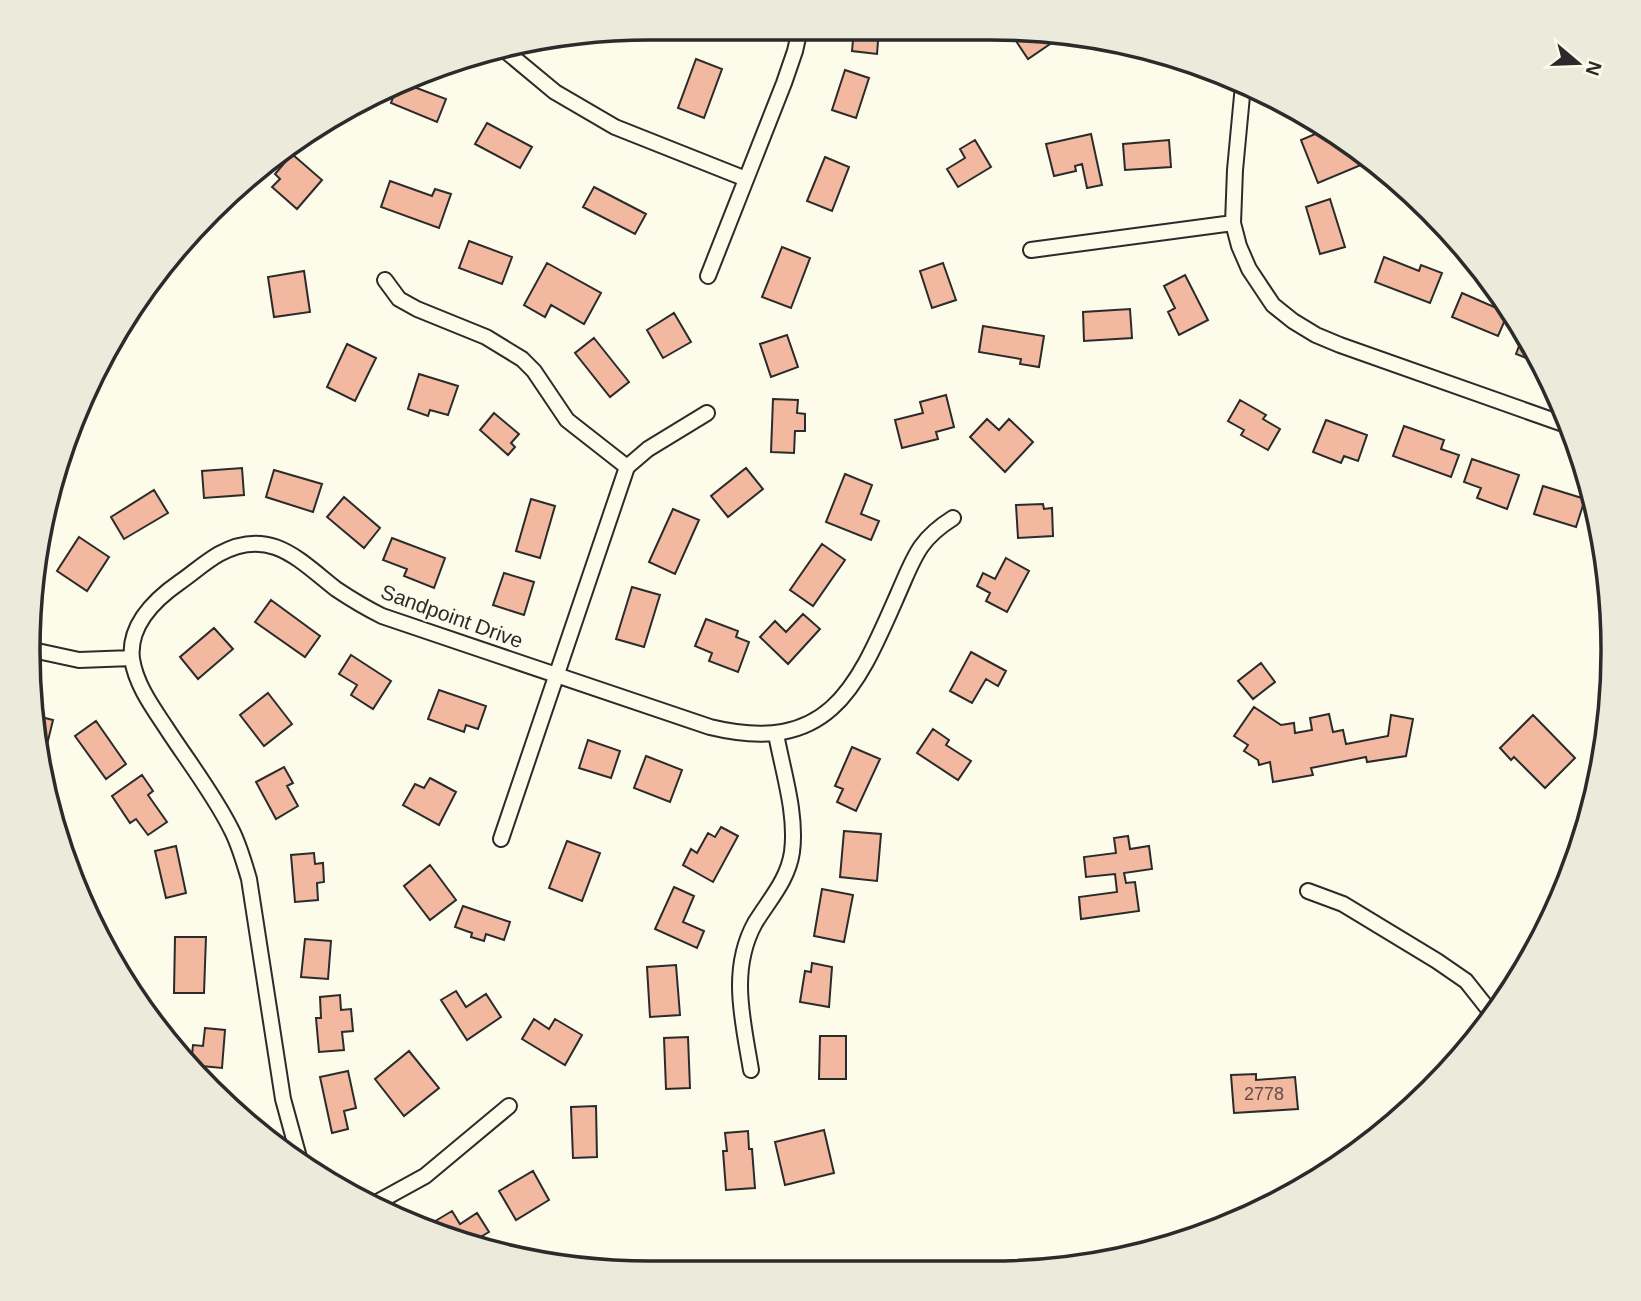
<svg xmlns="http://www.w3.org/2000/svg" width="1641" height="1301" font-family="Helvetica,sans-serif">
  <rect width="100%" height="100%" fill="#fdfbea"/>
  <path fill="#f2b8a0" stroke="#2b2b2b" stroke-width="2" d="M 854,29 L 879,29 L 877,54 L 852,51 Z
    M 1008,29 L 1031,29 L 1046,32 L 1053,42 L 1028,59 Z
    M 696,59 L 722,69 L 704,118 L 678,108 Z
    M 845,70 L 869,78 L 856,118 L 832,110 Z
    M 406,84 L 446,99 L 437,122 L 391,103 L 397,87 Z
    M 487,123 L 532,147 L 520,168 L 475,144 Z
    M 1327,129 L 1334,135 L 1340,147 L 1347,144 L 1354,149 L 1361,165 L 1318,183 L 1301,140 Z
    M 1091,134 L 1102,185 L 1087,188 L 1082,164 L 1075,166 L 1076,171 L 1054,176 L 1046,144 Z
    M 975,140 L 991,167 L 958,187 L 947,169 L 965,158 L 960,149 Z
    M 1169,140 L 1171,167 L 1125,170 L 1123,144 Z
    M 292,154 L 322,180 L 297,209 L 272,187 L 280,179 L 275,174 Z
    M 825,157 L 849,167 L 832,211 L 807,201 Z
    M 390,181 L 432,196 L 435,189 L 451,194 L 439,228 L 381,207 Z
    M 594,187 L 646,214 L 635,234 L 583,207 Z
    M 1330,199 L 1345,247 L 1320,254 L 1306,207 Z
    M 469,241 L 512,257 L 502,284 L 459,268 Z
    M 782,247 L 810,258 L 791,308 L 762,297 Z
    M 1384,257 L 1419,271 L 1421,265 L 1442,273 L 1430,303 L 1375,282 Z
    M 547,263 L 601,293 L 584,324 L 551,305 L 545,317 L 524,305 Z
    M 943,263 L 956,300 L 932,308 L 920,271 Z
    M 304,271 L 310,312 L 274,317 L 268,277 Z
    M 1185,275 L 1208,320 L 1179,335 L 1168,312 L 1175,308 L 1164,286 Z
    M 1462,293 L 1508,313 L 1498,336 L 1452,317 Z
    M 1130,309 L 1132,338 L 1084,341 L 1083,312 Z
    M 674,313 L 691,342 L 663,358 L 647,330 Z
    M 983,326 L 1044,336 L 1039,367 L 1020,364 L 1021,359 L 979,352 Z
    M 1524,333 L 1537,355 L 1534,361 L 1516,354 Z
    M 787,335 L 798,367 L 771,377 L 760,344 Z
    M 594,338 L 629,382 L 610,397 L 575,353 Z
    M 347,344 L 376,358 L 355,401 L 327,387 Z
    M 419,374 L 458,386 L 448,415 L 430,410 L 428,416 L 408,409 Z
    M 946,395 L 954,427 L 936,432 L 938,439 L 902,448 L 895,420 L 923,413 L 920,402 Z
    M 773,399 L 798,400 L 797,413 L 805,414 L 805,431 L 795,431 L 794,453 L 771,452 Z
    M 1240,400 L 1266,415 L 1263,419 L 1280,429 L 1268,450 L 1241,435 L 1244,430 L 1228,421 Z
    M 494,413 L 519,434 L 511,443 L 515,447 L 508,455 L 480,430 Z
    M 987,419 L 999,430 L 1009,419 L 1033,442 L 1005,472 L 970,437 Z
    M 1326,420 L 1367,435 L 1358,461 L 1344,456 L 1341,463 L 1313,452 Z
    M 1404,426 L 1444,440 L 1441,449 L 1459,455 L 1451,477 L 1393,456 Z
    M 1472,459 L 1519,475 L 1507,509 L 1477,498 L 1481,488 L 1464,482 Z
    M 242,468 L 244,495 L 204,498 L 202,471 Z
    M 746,468 L 763,489 L 728,517 L 711,496 Z
    M 274,470 L 322,484 L 313,512 L 266,497 Z
    M 845,474 L 872,485 L 861,514 L 879,521 L 871,540 L 826,522 Z
    M 1543,486 L 1585,499 L 1576,527 L 1534,514 Z
    M 154,490 L 168,513 L 124,539 L 111,517 Z
    M 344,497 L 380,528 L 364,548 L 327,517 Z
    M 531,499 L 555,506 L 540,558 L 516,551 Z
    M 1043,504 L 1044,509 L 1052,508 L 1053,536 L 1018,538 L 1016,505 Z
    M 673,509 L 699,520 L 675,574 L 649,562 Z
    M 79,537 L 109,557 L 87,591 L 57,571 Z
    M 392,538 L 445,558 L 434,588 L 404,576 L 407,569 L 383,560 Z
    M 822,544 L 845,560 L 813,606 L 790,590 Z
    M 1006,558 L 1029,571 L 1007,612 L 986,601 L 990,593 L 977,586 L 983,573 L 995,579 Z
    M 504,573 L 534,582 L 524,615 L 493,605 Z
    M 632,587 L 660,595 L 644,647 L 616,639 Z
    M 271,600 L 320,636 L 305,657 L 255,622 Z
    M 803,614 L 820,629 L 788,664 L 760,637 L 775,621 L 786,632 Z
    M 706,619 L 738,631 L 736,637 L 749,642 L 738,672 L 709,661 L 712,653 L 695,646 Z
    M 214,628 L 233,649 L 198,679 L 180,657 Z
    M 971,652 L 1006,671 L 998,686 L 986,679 L 972,703 L 950,691 Z
    M 351,655 L 391,681 L 373,709 L 351,695 L 357,685 L 339,674 Z
    M 1261,663 L 1275,682 L 1253,699 L 1238,681 Z
    M 439,690 L 486,706 L 478,729 L 466,725 L 464,732 L 428,719 Z
    M 268,693 L 292,724 L 264,746 L 240,715 Z
    M 1254,707 L 1281,725 L 1294,723 L 1295,733 L 1312,730 L 1310,718 L 1329,714 L 1333,732 L 1343,730 L 1346,744 L 1388,736 L 1391,715 L 1413,719 L 1406,756 L 1367,762 L 1366,757 L 1311,768 L 1313,775 L 1273,782 L 1270,762 L 1259,765 L 1258,760 L 1244,751 L 1248,745 L 1234,736 Z
    M 1533,715 L 1575,758 L 1545,788 L 1514,757 L 1511,760 L 1500,748 Z
    M 37,716 L 53,720 L 46,749 L 41,747 Z
    M 96,721 L 126,764 L 106,779 L 75,736 Z
    M 933,729 L 949,740 L 946,745 L 971,761 L 958,780 L 917,753 Z
    M 588,740 L 620,751 L 611,778 L 579,768 Z
    M 852,747 L 880,759 L 856,811 L 837,802 L 843,789 L 835,786 Z
    M 646,756 L 682,770 L 670,802 L 634,788 Z
    M 284,767 L 293,783 L 287,786 L 298,806 L 276,819 L 256,782 Z
    M 142,775 L 153,791 L 148,795 L 167,822 L 148,835 L 136,819 L 130,823 L 112,796 Z
    M 430,778 L 456,792 L 439,825 L 403,805 L 415,784 L 424,788 Z
    M 721,827 L 738,836 L 713,882 L 683,865 L 691,849 L 697,853 L 708,833 L 715,837 Z
    M 844,831 L 881,834 L 877,881 L 840,877 Z
    M 1128,836 L 1130,849 L 1149,846 L 1152,869 L 1124,873 L 1126,883 L 1135,882 L 1139,911 L 1081,919 L 1079,897 L 1117,892 L 1115,874 L 1086,877 L 1084,857 L 1116,853 L 1114,838 Z
    M 567,841 L 600,853 L 582,901 L 549,888 Z
    M 176,846 L 186,893 L 166,898 L 155,851 Z
    M 314,853 L 315,864 L 323,863 L 324,882 L 317,883 L 318,900 L 295,902 L 291,855 Z
    M 430,865 L 456,900 L 430,920 L 404,886 Z
    M 674,887 L 694,896 L 683,922 L 704,931 L 697,948 L 655,929 Z
    M 822,889 L 853,895 L 844,942 L 814,936 Z
    M 463,906 L 510,922 L 504,940 L 486,934 L 484,941 L 471,937 L 472,933 L 455,927 Z
    M 175,937 L 206,937 L 204,993 L 174,993 Z
    M 305,939 L 331,941 L 328,979 L 301,977 Z
    M 812,963 L 832,967 L 829,1007 L 800,1002 L 805,971 L 811,972 Z
    M 676,965 L 680,1015 L 650,1017 L 647,967 Z
    M 456,991 L 466,1007 L 486,994 L 501,1017 L 467,1040 L 441,1000 Z
    M 340,995 L 341,1010 L 351,1009 L 353,1031 L 342,1032 L 344,1050 L 319,1052 L 316,1018 L 321,1018 L 320,997 Z
    M 534,1019 L 549,1029 L 555,1019 L 582,1035 L 565,1065 L 522,1039 Z
    M 205,1028 L 225,1030 L 222,1068 L 191,1065 L 193,1045 L 203,1046 Z
    M 820,1036 L 846,1036 L 846,1079 L 819,1079 Z
    M 688,1037 L 690,1088 L 666,1089 L 664,1038 Z
    M 409,1051 L 439,1088 L 404,1116 L 375,1079 Z
    M 348,1071 L 356,1108 L 344,1111 L 348,1129 L 332,1133 L 320,1077 Z
    M 1256,1074 L 1256,1080 L 1295,1077 L 1298,1109 L 1234,1113 L 1231,1075 Z
    M 596,1106 L 597,1157 L 573,1158 L 571,1107 Z
    M 824,1130 L 834,1173 L 785,1185 L 775,1142 Z
    M 748,1131 L 749,1149 L 752,1149 L 755,1188 L 726,1190 L 723,1151 L 727,1151 L 725,1133 Z
    M 533,1171 L 549,1200 L 516,1220 L 499,1191 Z
    M 452,1211 L 460,1224 L 477,1213 L 489,1232 L 470,1243 L 439,1234 L 432,1223 Z
    M 998,1263 L 999,1272 L 1014,1272 L 977,1272 L 976,1265 Z"/>
  <g fill="none" stroke-linecap="round" stroke-linejoin="round">
    <g stroke="#2b2b2b" stroke-width="18">
      <path id="street" d="M 502,48 L 555,92 L 615,127 L 746,179
        M 1243,85 L 1235,170 L 1233,223 L 1239,246 L 1249,269 L 1273,305 L 1293,321 L 1316,335 L 1340,345 L 1569,426
        M 1031,250 L 1233,223
        M 708,276 L 784,83 L 795,51 L 800,29
        M 385,280 L 399,299 L 417,309 L 486,337 L 522,359 L 534,371 L 567,420 L 627,467
        M 28,649 L 79,660 L 132,658
        M 501,839 L 627,467 L 648,449 L 707,413
        M 1308,891 L 1343,904 L 1437,961 L 1466,981 L 1493,1015
        M 751,1070 C 743,1021 729,970 755,923 C 769,900 788,880 792,852 C 797,814 783,772 776,734
        M 300,1161 L 283,1099 L 249,879 C 244,862 239,844 231,829 C 213,793 187,760 165,726 C 151,705 136,684 132,659 C 128,625 154,600 180,582 C 193,573 205,562 219,554 C 270,526 299,560 336,589 C 351,599 366,608 382,616 L 710,727 C 830,756 857,687 898,594 C 914,558 918,540 953,518
        M 374,1204 L 425,1176 L 509,1106"/>
    </g>
    <use href="#street" stroke="#fdfbea" stroke-width="14"/>
  </g>
  <g text-anchor="middle" dominant-baseline="central" stroke-width="5" stroke-linejoin="round" paint-order="stroke">
    <g font-size="18" fill="#5d4e48">
      <text x="1264" y="1094">2778</text>
    </g>
    <g font-size="21" fill="#2b2b2b" stroke="#fdfbea">
      <text transform="translate(452 616) rotate(20)">Sandpoint Drive</text>
    </g>
  </g>
  <path d="M0 0H1641V1301H0ZM650 40H991A610 610 0 0 1 1601 650V651A610 610 0 0 1 991 1261H650A610 610 0 0 1 40 651V650A610 610 0 0 1 650 40Z" fill="#eceadb" fill-rule="evenodd"/>
  <path fill="none" stroke="#2b2b2b" stroke-width="3.5" d="M650 40H991A610 610 0 0 1 1601 650V651A610 610 0 0 1 991 1261H650A610 610 0 0 1 40 651V650A610 610 0 0 1 650 40Z"/>
  <g transform="translate(1578 63) rotate(109)" stroke="#fdfbea" stroke-width="5" paint-order="stroke">
  <path d="M0-5L12 26L0 18L-12 26Z" fill="#2b2b2b"/>
  <text y="-10" font-size="19" font-weight="bold" text-anchor="middle" fill="#2b2b2b">N</text>
  </g>
</svg>
